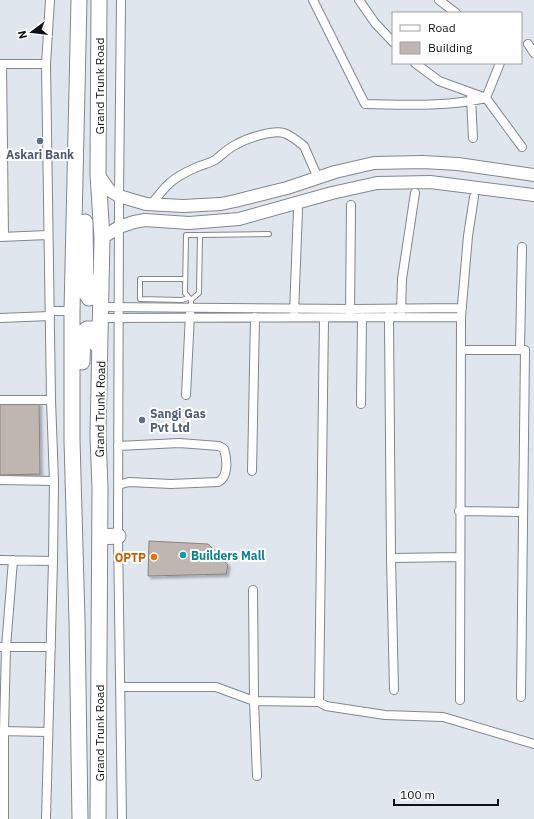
<svg xmlns="http://www.w3.org/2000/svg" width="534" height="819" font-family="'IBM Plex Sans',sans-serif">
  <defs>
    <filter id="shadow"><feDropShadow dx="2.5" dy="2.5" stdDeviation="1" flood-color="#0004"/></filter>
  </defs>
  <rect width="100%" height="100%" fill="#e0e6ee"/>
  <path fill="#bfb6b1" stroke="#8c837e" filter="url(#shadow)" d="M 0,402 L 39,402 L 40,474 L 0,475 Z
    M 149,541 L 208,544 L 228,565 L 226,574 L 148,576 Z"/>
  <g fill="none" stroke-linecap="round" stroke-linejoin="round">
    <g stroke="#82878f" stroke-width="6">
      <path id="lane" d="M 200,235 L 269,234
        M 185,279 L 140,279 L 140,299 L 182,300 L 188,298
        M 191,300 L 199,293 L 200,235 L 186,235 L 185,293 L 191,300 L 191,308"/>
    </g>
    <g stroke="#82878f" stroke-width="10">
      <path id="street" d="M 121,0 L 119,196 L 118,536 L 122,819
        M 313,0 L 365,104 C 406,105 446,107 486,98
        M 359,0 L 375,23 L 393,42
        M 439,0 L 456,13
        M 528,44 L 534,53
        M 415,63 L 439,81 L 486,98 L 522,147
        M 0,64 L 46,64
        M 2,64 L 4,237
        M 471,98 L 473,138
        M 486,98 L 500,63
        M 151,205 C 166,185 172,178 195,168 C 201,165 208,164 215,160 C 222,155 228,148 237,144 C 248,138 272,130 284,133 C 290,135 299,142 304,146 L 318,178
        M 0,237 L 48,235
        M 102,307 L 352,309 L 462,308
        M 390,309 L 389,321 L 391,558 L 394,690
        M 50,311 L 72,311
        M 401,312 L 402,279 L 415,193
        M 294,313 L 298,210
        M 350,315 L 351,205
        M 0,318 L 50,316
        M 101,318 L 461,317
        M 461,350 L 525,350 L 521,697
        M 520,350 L 522,247
        M 186,395 L 190,314
        M 0,400 L 51,400
        M 361,404 L 362,317
        M 118,446 L 179,443 L 219,446 L 224,449 C 227,459 229,477 218,482 L 171,484 L 129,482 L 118,485
        M 252,471 L 255,317
        M 0,480 L 54,481
        M 459,511 L 523,512
        M 391,558 L 460,557
        M 0,560 L 53,561
        M 253,590 L 254,701 L 257,776
        M 0,647 L 51,647
        M 120,687 L 216,687 L 254,701 L 319,702 L 326,706 L 385,715 L 443,717 L 534,744
        M 460,700 L 461,317 L 468,236 L 474,197
        M 319,702 L 324,318
        M 0,731 L 48,732
        M 4,819 L 4,731 L 6,647 L 13,560
        M 46,819 L 53,561 L 54,481 L 51,400 L 46,64 L 50,0"/>
    </g>
    <g stroke="#82878f" stroke-width="14">
      <path id="secondary" d="M 98,174 L 109,190 L 119,196 L 146,204 L 183,206 L 221,204 L 235,201 L 287,188 L 335,172 L 374,163 L 423,162 L 458,164 L 534,175
        M 102,238 L 119,227 L 134,222 L 145,220 L 189,223 L 239,219 L 332,193 L 377,183 L 430,182 L 534,195"/>
    </g>
    <g stroke="#82878f" stroke-width="17">
      <path id="highway" d="M 79,0 L 72,311 L 72,440 L 77,620 L 80,819
        M 85,222 L 86,293 L 89,298 C 98,296 96,288 97,281
        M 82,362 L 83,333 L 87,329 L 94,329 L 96,333 L 96,344
        M 100,537 L 118,536
        M 98,819 L 100,489 L 98,435 L 102,238 L 98,174 L 99,0"/>
    </g>
    <use href="#lane" stroke="#fff" stroke-width="4"/>
    <use href="#street" stroke="#fff" stroke-width="8"/>
    <use href="#secondary" stroke="#fff" stroke-width="12"/>
    <use href="#highway" stroke="#fff" stroke-width="15"/>
  </g>
  <g fill="#5c6f8a" stroke="#fff" stroke-width="1.5">
    <circle cx="40" cy="141" r="4"/>
    <circle cx="142" cy="420" r="4"/>
  </g>
  <circle fill="#0f9aa8" stroke="#fff" stroke-width="1.5" cx="183" cy="555" r="4"/>
  <circle fill="#e8710a" stroke="#fff" stroke-width="1.5" cx="154" cy="557" r="4"/>
  <g text-anchor="middle" dominant-baseline="central" stroke-width="4" stroke-linejoin="round" paint-order="stroke">
    <g font-size="12" fill="#0f1114" stroke="#fff">
      <text transform="translate(99 86) rotate(-90)">Grand Trunk Road</text>
      <text transform="translate(100 409) rotate(-89)">Grand Trunk Road</text>
      <text transform="translate(99 733) rotate(-90)">Grand Trunk Road</text>
    </g>
    <g font-size="12" font-weight="bold" fill="#4e5e75" stroke="#fff">
      <text x="40" y="154">Askari Bank</text>
      <text x="150" y="413" text-anchor="start">Sangi Gas<tspan x="150" dy="14">Pvt Ltd</tspan></text>
    </g>
    <g font-size="12" font-weight="bold" fill="#0d838f" stroke="#fff" text-anchor="start">
      <text x="191" y="555">Builders Mall</text>
    </g>
    <g font-size="12" font-weight="bold" fill="#c56008" stroke="#fff" text-anchor="end">
      <text x="146" y="557">OPTP</text>
    </g>
  </g>
  <rect x="392" y="12" width="130" height="52" fill="#ffffff" stroke="#9fa0a1"/>
  <rect x="400" y="25" width="20" height="6" fill="#ffffff" stroke="#9fa0a1"/>
  <text x="428" y="32" font-size="12" fill="#0f1114">Road</text>
  <rect x="400" y="42" width="20" height="12" fill="#bfb6b1" stroke="#9fa0a1"/>
  <text x="428" y="52" font-size="12" fill="#0f1114">Building</text>
  <g transform="translate(32 32) rotate(255)" stroke="#ffffff" stroke-width="3" paint-order="stroke">
  <path d="M0-3L7 15L0 10L-7 15Z" fill="#0f1114"/>
  <text y="-6" font-size="11" font-weight="bold" text-anchor="middle" fill="#0f1114">N</text>
  </g>
  <path d="M394 799v6h104v-6" fill="none" stroke="#0f1114" stroke-width="2"/>
  <text x="400" y="799" font-size="12" fill="#0f1114" stroke="#ffffff" stroke-width="3" paint-order="stroke">100 m</text>
</svg>
